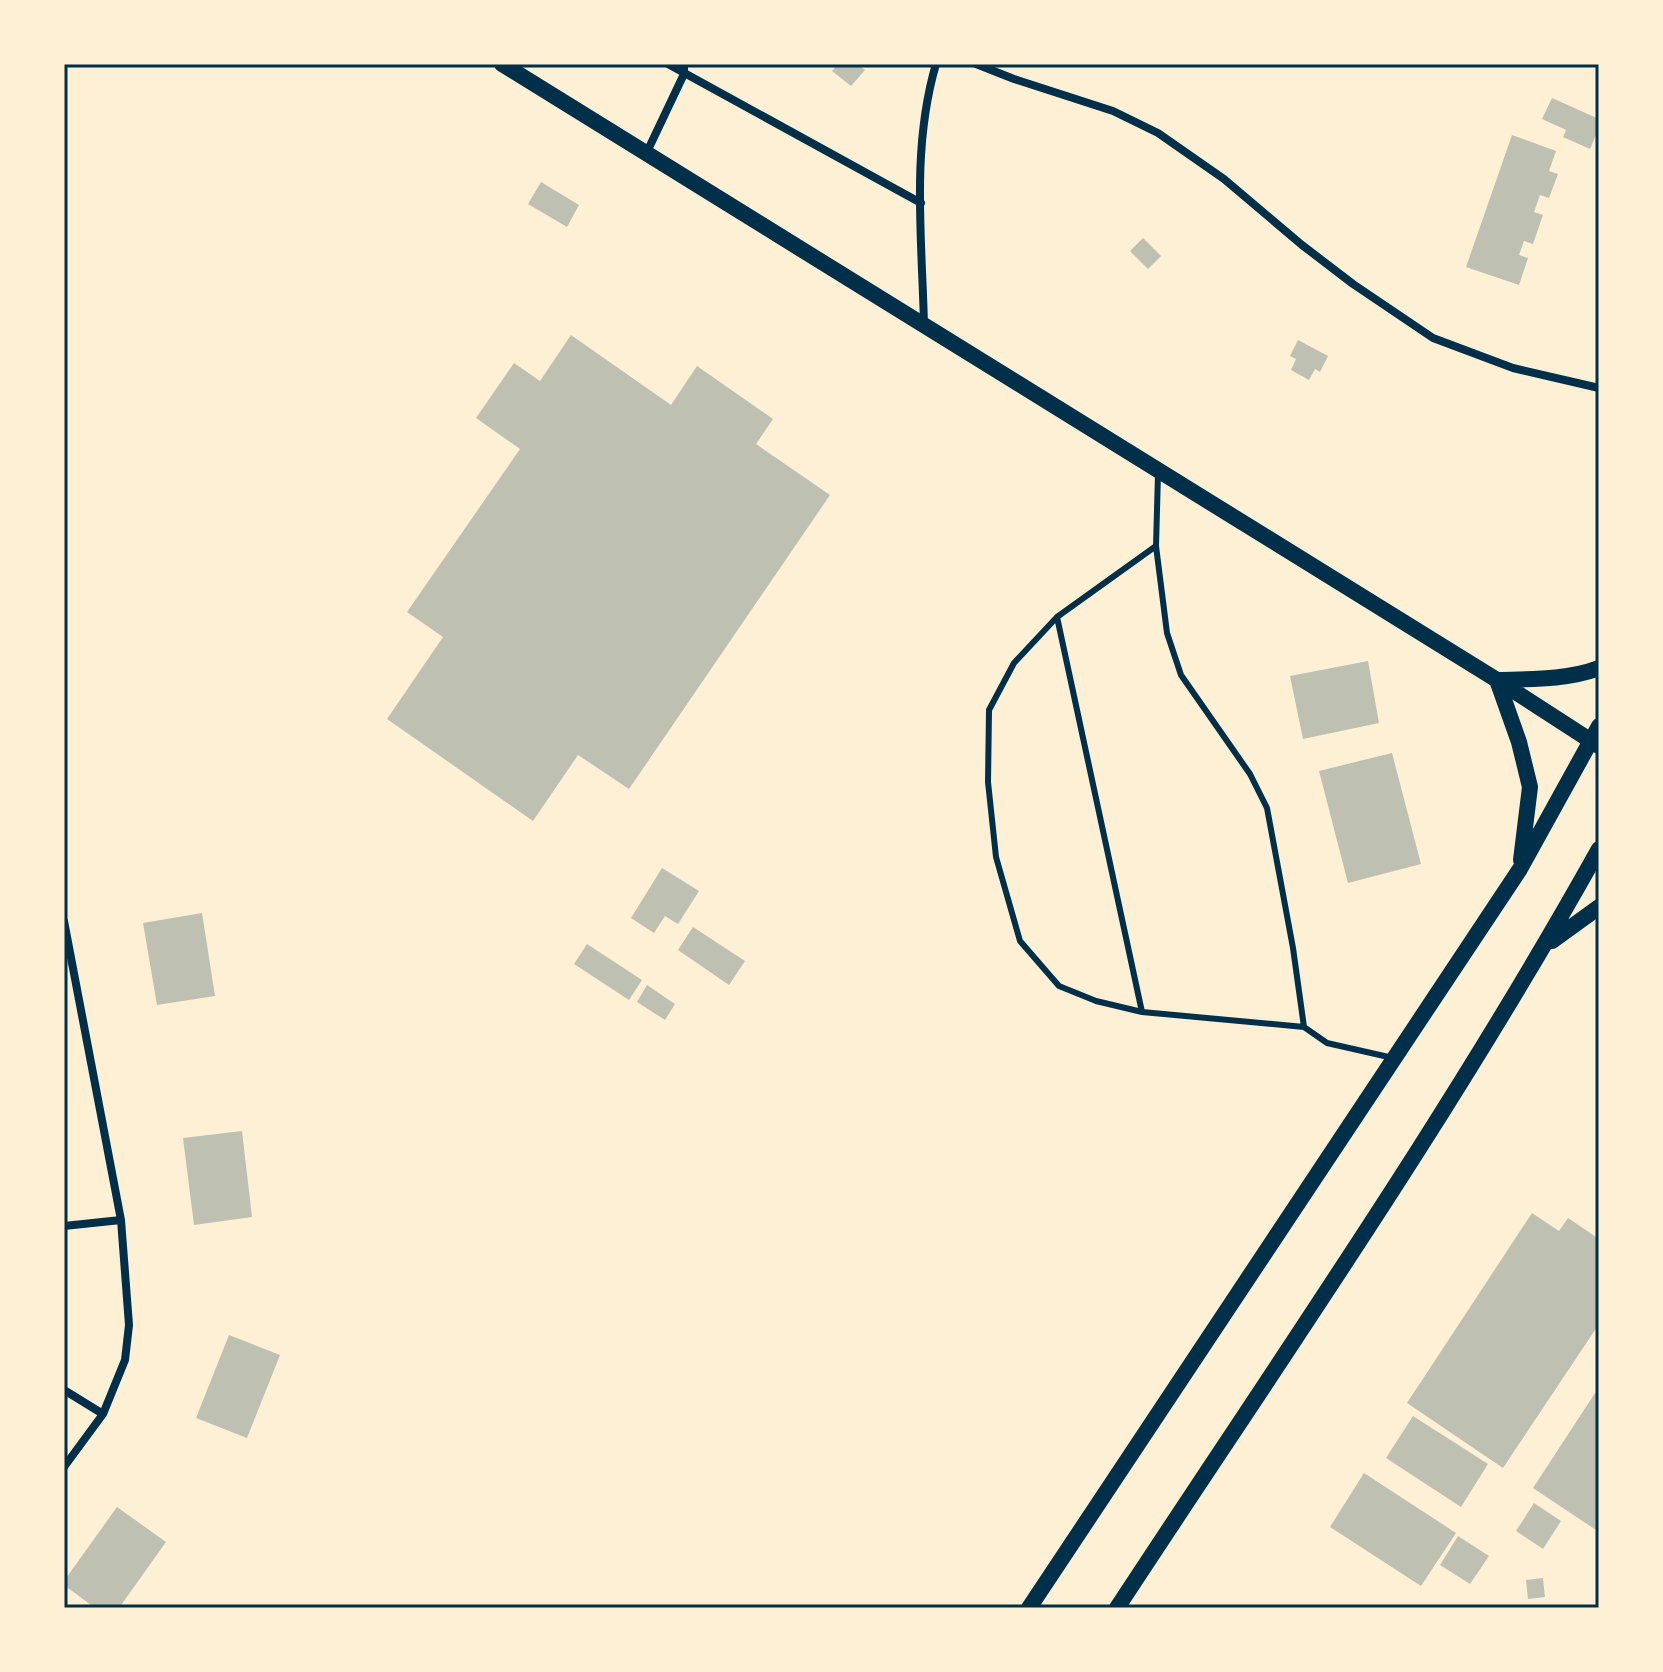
<svg xmlns="http://www.w3.org/2000/svg" width="1663" height="1672" font-family="'Noto Serif',serif">
  <rect width="100%" height="100%" fill="#fdf0d5"/>
  <path fill="#bec0b2" d="M 838,64 L 857,64 L 865,70 L 851,86 L 832,71 Z
    M 1552,98 L 1599,119 L 1599,128 L 1590,149 L 1563,137 L 1566,130 L 1542,119 Z
    M 1512,135 L 1556,151 L 1549,171 L 1558,174 L 1549,198 L 1540,195 L 1534,212 L 1543,215 L 1533,244 L 1524,241 L 1519,255 L 1528,258 L 1519,285 L 1466,267 Z
    M 541,182 L 579,205 L 567,227 L 528,204 Z
    M 1143,238 L 1161,256 L 1148,269 L 1130,251 Z
    M 571,335 L 671,405 L 697,366 L 773,419 L 756,444 L 830,495 L 629,789 L 578,755 L 533,821 L 387,719 L 443,637 L 407,612 L 520,449 L 476,418 L 514,363 L 540,381 Z
    M 1298,340 L 1328,356 L 1320,372 L 1315,369 L 1309,380 L 1291,370 L 1296,359 L 1290,356 Z
    M 1368,661 L 1379,723 L 1303,739 L 1290,676 Z
    M 1392,753 L 1421,864 L 1348,883 L 1319,771 Z
    M 662,868 L 699,891 L 678,924 L 665,916 L 654,933 L 631,918 Z
    M 202,913 L 215,996 L 157,1005 L 143,923 Z
    M 693,927 L 745,961 L 729,985 L 678,950 Z
    M 587,944 L 642,980 L 629,1000 L 574,964 Z
    M 647,985 L 675,1004 L 665,1020 L 637,1002 Z
    M 242,1131 L 252,1217 L 194,1225 L 183,1138 Z
    M 1532,1213 L 1559,1231 L 1568,1218 L 1599,1239 L 1599,1324 L 1503,1468 L 1407,1403 Z
    M 229,1335 L 280,1355 L 247,1438 L 196,1418 Z
    M 1599,1387 L 1599,1532 L 1533,1488 Z
    M 1413,1416 L 1488,1464 L 1461,1507 L 1386,1458 Z
    M 1364,1473 L 1456,1533 L 1421,1586 L 1330,1527 Z
    M 1534,1503 L 1561,1521 L 1543,1549 L 1516,1531 Z
    M 117,1507 L 166,1542 L 119,1608 L 95,1608 L 64,1585 L 64,1581 Z
    M 1458,1536 L 1489,1556 L 1470,1584 L 1440,1565 Z
    M 1543,1578 L 1545,1597 L 1528,1599 L 1526,1580 Z"/>
  <g fill="none" stroke-linecap="round" stroke-linejoin="round">
    <path stroke="#003049" stroke-width="6" d="M 1158,474 L 1156,546 L 1167,633 L 1181,675 L 1250,774 L 1267,808 L 1293,948 L 1304,1027 L 1327,1043 L 1393,1058
      M 1156,546 L 1057,617 L 1014,663 L 989,710 L 988,782 L 996,857 L 1020,941 L 1059,986 L 1096,1001 L 1142,1012 L 1304,1027
      M 1057,617 L 1142,1012"/>
    <path stroke="#003049" stroke-width="8" d="M 668,64 L 921,203
      M 976,64 L 1014,79 L 1113,111 L 1158,133 L 1224,179 L 1302,245 L 1353,284 L 1433,338 L 1513,368 L 1599,388
      M 646,154 L 684,74 L 684,64
      M 924,325 C 922,238 911,149 936,64
      M 64,921 L 121,1220 L 129,1325 L 125,1360 L 103,1414 L 64,1467
      M 64,1226 L 121,1220
      M 64,1390 L 103,1414"/>
    <path stroke="#003049" stroke-width="16" d="M 502,64 L 1497,680 L 1599,746
      M 1521,860 L 1530,787 L 1519,742 L 1497,680 C 1531,679 1567,680 1599,668
      M 1552,941 L 1599,907
      M 1029,1608 L 1520,869 L 1599,726
      M 1117,1608 C 1281,1358 1453,1111 1599,849"/>
  </g>
  <rect width="1663" height="1672" fill="none" stroke="#fdf0d5" stroke-width="132"/>
  <rect x="66" y="66" width="1531" height="1540" fill="none" stroke="#003049" stroke-width="3"/>
</svg>
